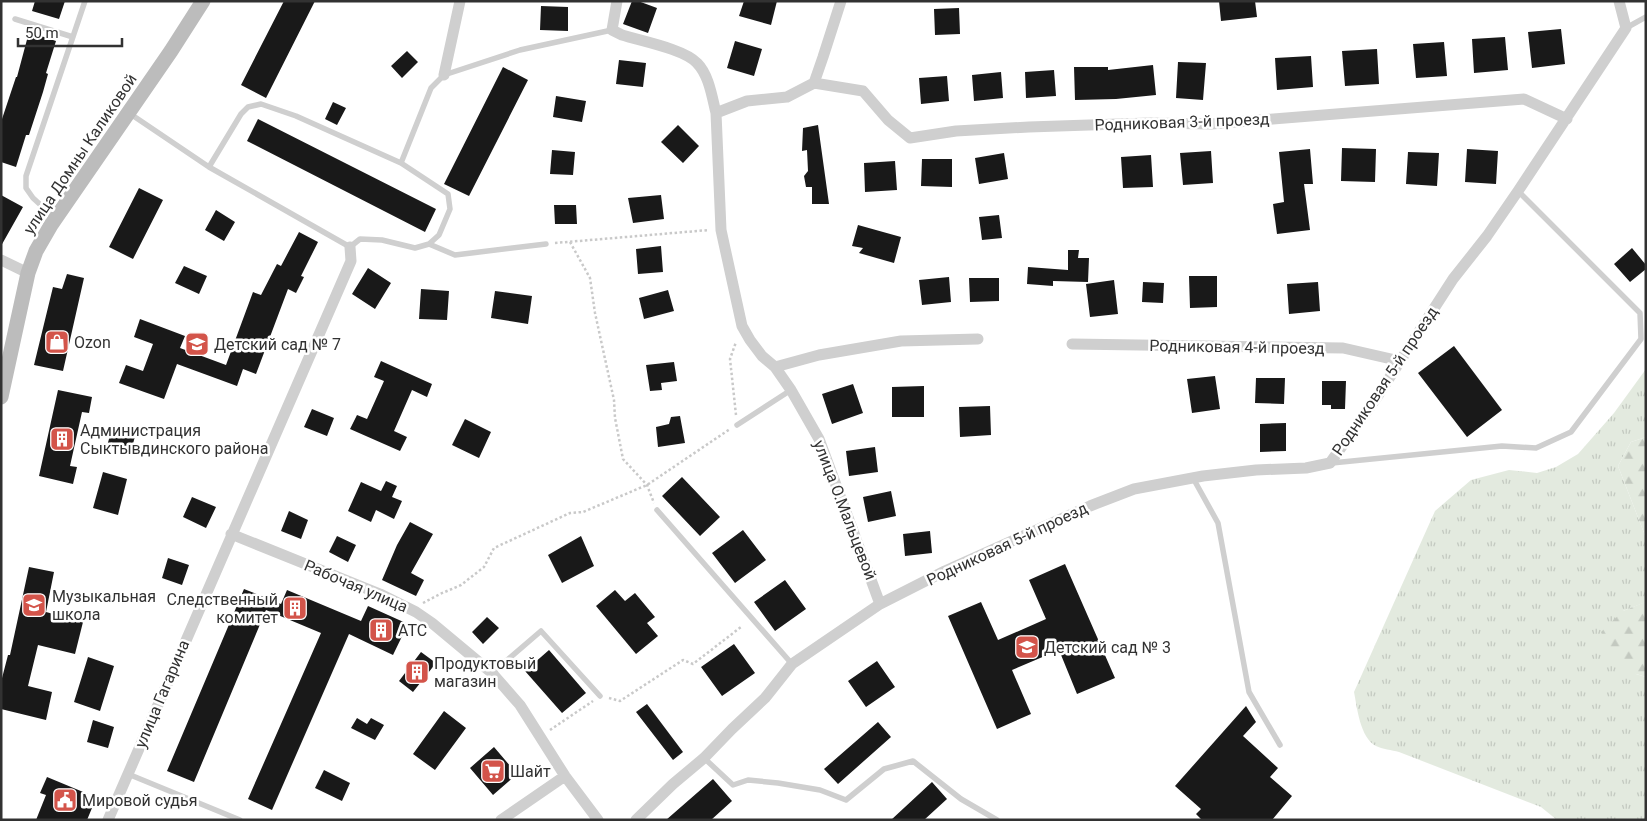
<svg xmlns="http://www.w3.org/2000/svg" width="1647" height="821" font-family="Roboto,sans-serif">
  <defs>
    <pattern id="grass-tufts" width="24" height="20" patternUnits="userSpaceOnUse" patternTransform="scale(1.25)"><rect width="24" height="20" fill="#e3eadf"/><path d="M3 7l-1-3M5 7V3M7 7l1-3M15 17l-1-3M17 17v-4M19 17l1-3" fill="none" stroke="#c3c9c0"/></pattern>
    <pattern id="forest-firs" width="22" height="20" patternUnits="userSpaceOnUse" patternTransform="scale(1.25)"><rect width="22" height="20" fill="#e3eadf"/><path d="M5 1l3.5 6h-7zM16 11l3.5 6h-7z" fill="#c3c9c0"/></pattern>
  </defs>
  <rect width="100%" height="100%" fill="#fff"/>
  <path fill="url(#grass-tufts)" d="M 1646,369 L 1646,437 L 1631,442 L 1618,466 L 1646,538 L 1646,602 L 1623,611 L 1636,674 L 1646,677 L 1646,820 L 1557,820 L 1541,807 L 1399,752 C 1392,750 1382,749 1376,746 C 1360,738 1357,707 1354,692 L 1435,511 L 1471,480 L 1509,470 L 1537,473 L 1556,467 L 1578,454 L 1614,413 Z"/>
  <path fill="url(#forest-firs)" d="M 1646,437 L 1646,538 L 1618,466 L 1631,442 Z
    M 1646,593 L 1646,677 L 1636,674 L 1609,654 L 1601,632 L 1623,611 L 1645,602 Z"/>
  <path fill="#191919" d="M 35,1 L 65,1 L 59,19 L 32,11 Z
    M 284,1 L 315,1 L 266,98 L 241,85 Z
    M 632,1 L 638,1 L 657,8 L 648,33 L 623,24 Z
    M 744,1 L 777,1 L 771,25 L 739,16 Z
    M 1219,1 L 1255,1 L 1257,17 L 1221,21 Z
    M 541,6 L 568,7 L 568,31 L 540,30 Z
    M 959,8 L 960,34 L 935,35 L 934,9 Z
    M 1561,29 L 1565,64 L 1532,68 L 1528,32 Z
    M 29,32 L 56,41 L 46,73 L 48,74 L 43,92 L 29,135 L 26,135 L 16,167 L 1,162 L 1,122 L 16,77 L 17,77 Z
    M 1505,37 L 1508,70 L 1474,73 L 1472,39 Z
    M 735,41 L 762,49 L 754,76 L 727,68 Z
    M 1444,42 L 1447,76 L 1416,78 L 1413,44 Z
    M 1377,49 L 1379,84 L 1345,86 L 1342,51 Z
    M 407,51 L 418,62 L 402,78 L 391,66 Z
    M 1311,56 L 1313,87 L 1277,90 L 1275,58 Z
    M 619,60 L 646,63 L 643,87 L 616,84 Z
    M 1178,62 L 1206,63 L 1203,100 L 1176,98 Z
    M 1153,65 L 1156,95 L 1116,99 L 1075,100 L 1074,67 L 1108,67 L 1108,70 Z
    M 503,67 L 528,80 L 469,196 L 444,184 Z
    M 1054,70 L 1056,96 L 1026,98 L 1025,72 Z
    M 1001,72 L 1003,98 L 974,101 L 972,75 Z
    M 947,76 L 949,101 L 921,104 L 919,78 Z
    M 556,96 L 586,101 L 582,122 L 553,117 Z
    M 333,102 L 346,108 L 337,125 L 325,119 Z
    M 258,119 L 436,209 L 425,232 L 247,141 Z
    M 678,125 L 699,146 L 683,163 L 661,142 Z
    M 818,125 L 829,204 L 812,204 L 812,187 L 806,187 L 804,176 L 808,171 L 807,150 L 802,151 L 803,128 Z
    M 1342,148 L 1376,149 L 1375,182 L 1341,181 Z
    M 1310,149 L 1313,184 L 1304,184 L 1310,230 L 1277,234 L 1273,204 L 1284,202 L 1279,152 Z
    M 1467,149 L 1498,151 L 1496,184 L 1465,182 Z
    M 552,150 L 575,152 L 573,175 L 550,174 Z
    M 1211,151 L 1213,183 L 1183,185 L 1180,153 Z
    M 1408,152 L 1439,153 L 1437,186 L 1406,184 Z
    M 1004,153 L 1008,179 L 979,184 L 975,158 Z
    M 1151,155 L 1153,187 L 1123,188 L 1121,157 Z
    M 922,159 L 952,159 L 952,187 L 921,186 Z
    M 895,161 L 897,190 L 865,192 L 864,163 Z
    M 139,188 L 163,200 L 133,259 L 109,247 Z
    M 1,195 L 23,207 L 1,246 Z
    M 661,195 L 664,219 L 633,223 L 628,198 Z
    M 554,205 L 576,205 L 577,224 L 555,224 Z
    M 216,210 L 235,222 L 224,241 L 205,230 Z
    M 999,215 L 1002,238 L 982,240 L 979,217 Z
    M 858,225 L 901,237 L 894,263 L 859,253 L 863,248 L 852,246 Z
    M 299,232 L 318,242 L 301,276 L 304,277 L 296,293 L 288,289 L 256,374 L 243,369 L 237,386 L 177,364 L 164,399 L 119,383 L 126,365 L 143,371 L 153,344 L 134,337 L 140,319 L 185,336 L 180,348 L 226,365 L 253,292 L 261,295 L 277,264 L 281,266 Z
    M 661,246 L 663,272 L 638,274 L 636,249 Z
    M 1632,248 L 1646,265 L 1646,269 L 1630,282 L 1614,264 Z
    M 1068,250 L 1079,250 L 1078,258 L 1089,258 L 1088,282 L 1053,281 L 1053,286 L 1027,284 L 1028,267 L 1068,270 Z
    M 184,266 L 207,276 L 199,294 L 175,283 Z
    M 368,268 L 391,283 L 375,309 L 352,294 Z
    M 67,274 L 84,278 L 63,371 L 34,365 L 53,287 L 62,289 Z
    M 1189,276 L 1217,276 L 1217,307 L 1190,308 Z
    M 949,277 L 951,302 L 922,305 L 919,280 Z
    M 969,278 L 999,278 L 999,301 L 970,302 Z
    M 1114,280 L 1118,314 L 1090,317 L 1086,284 Z
    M 1143,282 L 1164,283 L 1163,303 L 1142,302 Z
    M 1318,282 L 1320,311 L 1289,314 L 1287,284 Z
    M 421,289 L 449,291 L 447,320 L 419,319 Z
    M 668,290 L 674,311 L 644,319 L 639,298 Z
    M 495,291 L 532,296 L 528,324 L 491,318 Z
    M 1454,346 L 1502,410 L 1467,437 L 1418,373 Z
    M 381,361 L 432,384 L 427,397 L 412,390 L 394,431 L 407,437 L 400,451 L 350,429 L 357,415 L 367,419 L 384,381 L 374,377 Z
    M 674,362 L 677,381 L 661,383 L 662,390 L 650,391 L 646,365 Z
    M 1215,376 L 1220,409 L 1192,413 L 1187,379 Z
    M 1256,378 L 1285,378 L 1284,404 L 1255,403 Z
    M 1322,381 L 1346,381 L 1345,409 L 1331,409 L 1331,405 L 1322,405 Z
    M 853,384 L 863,413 L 832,424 L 822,394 Z
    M 924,386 L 924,417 L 892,417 L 892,387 Z
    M 58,390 L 92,397 L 89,413 L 82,412 L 70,466 L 77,467 L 73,484 L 39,476 Z
    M 990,406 L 991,435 L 960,437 L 959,407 Z
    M 312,409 L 334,418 L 327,436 L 304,427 Z
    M 680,416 L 685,443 L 658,447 L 656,427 L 669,424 L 671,417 Z
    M 465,419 L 491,432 L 479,458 L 452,445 Z
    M 1286,423 L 1286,451 L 1260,452 L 1260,424 Z
    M 113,425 L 136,432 L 131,452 L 107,446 Z
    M 875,447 L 878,472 L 849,476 L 846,451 Z
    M 103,472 L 127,479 L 118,515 L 93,508 Z
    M 682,477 L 720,517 L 700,536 L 662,496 Z
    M 386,481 L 397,486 L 392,497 L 402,501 L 394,519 L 376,510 L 371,522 L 348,511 L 361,482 L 381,491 Z
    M 891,491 L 896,516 L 868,522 L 863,497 Z
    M 192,497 L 216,507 L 206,528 L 183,517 Z
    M 289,511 L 308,520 L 301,539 L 281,531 Z
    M 410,522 L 433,534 L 411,573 L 424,580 L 416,596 L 382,580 L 397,545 Z
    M 743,530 L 766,560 L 735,583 L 712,553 Z
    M 930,531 L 932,553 L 905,556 L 903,534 Z
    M 337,536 L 356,545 L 348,562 L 329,552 Z
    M 581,536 L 594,566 L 562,583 L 548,555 Z
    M 168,558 L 189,565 L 182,585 L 162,578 Z
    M 1065,564 L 1115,678 L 1077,694 L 1059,650 L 1012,670 L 1031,714 L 997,729 L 948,616 L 981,602 L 998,640 L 1046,619 L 1029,580 Z
    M 29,567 L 54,572 L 46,612 L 83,622 L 75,654 L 38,645 L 28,686 L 52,692 L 46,720 L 1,709 L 1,682 L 8,655 L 10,655 Z
    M 785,580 L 806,609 L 775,631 L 754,602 Z
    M 244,589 L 281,604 L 287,590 L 361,621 L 368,606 L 408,624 L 393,655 L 349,634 L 272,810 L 248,799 L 321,633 L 266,610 L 194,782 L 167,771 Z
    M 615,590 L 625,601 L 635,593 L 655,617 L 647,623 L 658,636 L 636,654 L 596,606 Z
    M 487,617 L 499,628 L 483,644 L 472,632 Z
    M 734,644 L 755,673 L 722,696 L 701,667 Z
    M 549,650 L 586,693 L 562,713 L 525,671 Z
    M 421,652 L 436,663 L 413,692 L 399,681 Z
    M 88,657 L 114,666 L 100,711 L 74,702 Z
    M 877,661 L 895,687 L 866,707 L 848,681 Z
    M 647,704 L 683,752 L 673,760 L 636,712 Z
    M 1246,706 L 1256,722 L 1243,736 L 1278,768 L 1270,777 L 1292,796 L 1272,820 L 1202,820 L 1196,814 L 1201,809 L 1175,786 Z
    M 444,711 L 466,728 L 435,770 L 413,754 Z
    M 357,718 L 367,724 L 371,718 L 384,725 L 375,740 L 351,728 Z
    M 93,720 L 114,727 L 108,748 L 87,742 Z
    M 878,722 L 891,737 L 838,784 L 824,769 Z
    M 494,747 L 517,774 L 493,795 L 470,768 Z
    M 324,770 L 350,783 L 342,801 L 315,788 Z
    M 47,777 L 88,794 L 83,804 L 92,808 L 87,820 L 36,820 L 46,795 L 40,793 Z
    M 713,779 L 732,801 L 711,820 L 666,820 Z
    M 932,782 L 947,799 L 924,820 L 891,820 Z"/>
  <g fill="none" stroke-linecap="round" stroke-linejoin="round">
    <path stroke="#c9c9c9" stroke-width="2.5" stroke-dasharray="2.5 2.5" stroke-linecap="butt" d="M 570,242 L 590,278 L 595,313 L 614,400 L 615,418 L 623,459 L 647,485 L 654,503
      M 555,243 L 709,230
      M 736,415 L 730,359 L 736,342
      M 423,603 L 440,594 L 461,585 L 484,567 L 494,548 L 570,513 L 583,512 L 647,485 L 730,429
      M 609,698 L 620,701 L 683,660 L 693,664 L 741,627
      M 550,730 L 593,701"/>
    <path stroke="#cfcfcf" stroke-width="5.5" d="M 15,19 L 73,37
      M 1626,28 L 1646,17
      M 129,113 L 209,167 L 350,247 L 360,239 L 382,240 L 415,248 L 429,244 L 439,235 L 450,209 L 448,194 L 401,163 L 296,116 L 261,104 L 248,107 L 241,114 L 209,167
      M 401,163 L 431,88 L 444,75 L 520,50 L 612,30
      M 55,218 L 33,198 L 26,188 L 26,176 L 85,1
      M 429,244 L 455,255 L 546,244
      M 737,425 L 791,390
      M 1332,463 L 1502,446 L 1536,448 L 1571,432 L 1641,339 L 1640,313 L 1518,191
      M 1193,478 L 1218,523 L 1249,692 L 1280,745
      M 657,510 L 792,664
      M 492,673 L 541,631 L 600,696
      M 704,758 L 733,785 L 748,780 L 778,783 L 820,790 L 846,800 L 884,769 L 913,761 L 961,799 L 997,820
      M 128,774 L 240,820"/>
    <path stroke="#cfcfcf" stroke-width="11" d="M 617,1 L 612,30 L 622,35 C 641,41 684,49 697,63 C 709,75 712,97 716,113
      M 841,1 L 823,57 L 814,83 L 787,97 L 747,101 L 716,113 L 721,230 L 742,326 L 750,340 L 762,356 L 775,367 L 791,390 L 819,439 L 880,604
      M 444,75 L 460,1
      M 814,83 L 863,91 L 888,120 L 910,138 L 956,131 L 1029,127 L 1149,123 L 1211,124 L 1524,99 L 1567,119
      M 1,260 L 28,273
      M 1072,344 L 1343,348 L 1400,361
      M 775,367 L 819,355 L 901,341 L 978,339
      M 231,534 L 380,594 L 416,612 L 432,623 L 492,673 L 520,705 L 565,776 L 598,820
      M 108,820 L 351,261 L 350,247
      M 501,820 L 565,776
      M 636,820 L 673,784 L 704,758 L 732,729 L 765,698 L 792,664 L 880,604 L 945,571 L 1090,506 L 1134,489 L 1203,476 L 1256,470 L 1306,468 L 1330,463 L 1377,397 L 1453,279 L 1487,236 L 1518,191 L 1626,28 L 1619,1"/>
    <path stroke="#bcbcbc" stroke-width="15" d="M 1,397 L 28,273 L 36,251 L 51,225 L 171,51 L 203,1"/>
  </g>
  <defs>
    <g id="shop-square" transform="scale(1.25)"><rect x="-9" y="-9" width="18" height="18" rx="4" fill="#d3544a" stroke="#fff"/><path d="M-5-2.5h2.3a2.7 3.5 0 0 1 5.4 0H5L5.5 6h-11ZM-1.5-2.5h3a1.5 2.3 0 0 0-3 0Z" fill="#fff"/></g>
    <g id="school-square" transform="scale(1.25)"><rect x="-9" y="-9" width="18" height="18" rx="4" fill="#d3544a" stroke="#fff"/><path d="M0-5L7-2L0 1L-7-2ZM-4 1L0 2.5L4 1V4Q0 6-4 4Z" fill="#fff"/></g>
    <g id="building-square" transform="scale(1.25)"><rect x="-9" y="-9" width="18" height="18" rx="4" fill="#d3544a" stroke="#fff"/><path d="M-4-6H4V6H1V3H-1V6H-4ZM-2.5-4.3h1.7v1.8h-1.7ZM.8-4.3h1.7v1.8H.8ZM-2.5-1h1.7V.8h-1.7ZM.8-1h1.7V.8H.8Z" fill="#fff"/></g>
    <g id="supermarket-square" transform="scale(1.25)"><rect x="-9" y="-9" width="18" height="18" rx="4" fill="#d3544a" stroke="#fff"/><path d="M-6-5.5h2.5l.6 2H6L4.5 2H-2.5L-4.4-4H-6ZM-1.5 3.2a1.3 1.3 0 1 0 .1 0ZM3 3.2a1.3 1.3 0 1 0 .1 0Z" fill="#fff"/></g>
    <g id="civic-square" transform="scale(1.25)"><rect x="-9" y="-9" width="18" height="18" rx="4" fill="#d3544a" stroke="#fff"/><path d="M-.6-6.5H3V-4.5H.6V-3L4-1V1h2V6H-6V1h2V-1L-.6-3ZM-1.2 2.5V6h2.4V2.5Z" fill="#fff"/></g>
  </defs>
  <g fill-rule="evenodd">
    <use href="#shop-square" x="57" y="342"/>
    <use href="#school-square" x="197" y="344"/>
    <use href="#building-square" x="62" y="439"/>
    <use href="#school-square" x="34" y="605"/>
    <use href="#building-square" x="295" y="608"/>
    <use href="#building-square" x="381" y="630"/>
    <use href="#school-square" x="1027" y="647"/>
    <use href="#building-square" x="417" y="672"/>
    <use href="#supermarket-square" x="493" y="771"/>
    <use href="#civic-square" x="65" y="800"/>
  </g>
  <g text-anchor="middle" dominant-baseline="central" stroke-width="5" stroke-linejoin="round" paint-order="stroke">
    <g font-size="16" fill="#323232" stroke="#fff">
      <text transform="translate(1182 122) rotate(-2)">Родниковая 3-й проезд</text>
      <text transform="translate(80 154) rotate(-56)">улица Домны Каликовой</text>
      <text transform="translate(1237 347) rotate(1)">Родниковая 4-й проезд</text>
      <text transform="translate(1385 381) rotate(-56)">Родниковая 5-й проезд</text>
      <text transform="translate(845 510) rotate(69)">улица О.Мальцевой</text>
      <text transform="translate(1007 544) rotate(-25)">Родниковая 5-й проезд</text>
      <text transform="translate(356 586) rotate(23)">Рабочая улица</text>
      <text transform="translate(162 694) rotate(-67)">улица Гагарина</text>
    </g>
    <g font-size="16" fill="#323232" stroke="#fff" text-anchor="start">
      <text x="74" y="342">Ozon</text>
      <text x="214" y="344">Детский сад № 7</text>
      <text x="80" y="430">Администрация<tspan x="80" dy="18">Сыктывдинского района</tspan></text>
      <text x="52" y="596">Музыкальная<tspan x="52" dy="18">школа</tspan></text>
      <text x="278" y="599" text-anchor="end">Следственный<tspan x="278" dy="18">комитет</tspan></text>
      <text x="398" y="630">АТС</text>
      <text x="1044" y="647">Детский сад № 3</text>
      <text x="434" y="663">Продуктовый<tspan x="434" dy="18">магазин</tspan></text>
      <text x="510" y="771">Шайт</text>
      <text x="82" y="800">Мировой судья</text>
    </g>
  </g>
  <rect width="1647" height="821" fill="none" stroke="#323232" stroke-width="5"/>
  <path d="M18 38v8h104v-8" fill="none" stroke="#323232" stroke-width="2.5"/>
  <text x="25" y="38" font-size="15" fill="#323232" stroke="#ffffff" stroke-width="4" paint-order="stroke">50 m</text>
</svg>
